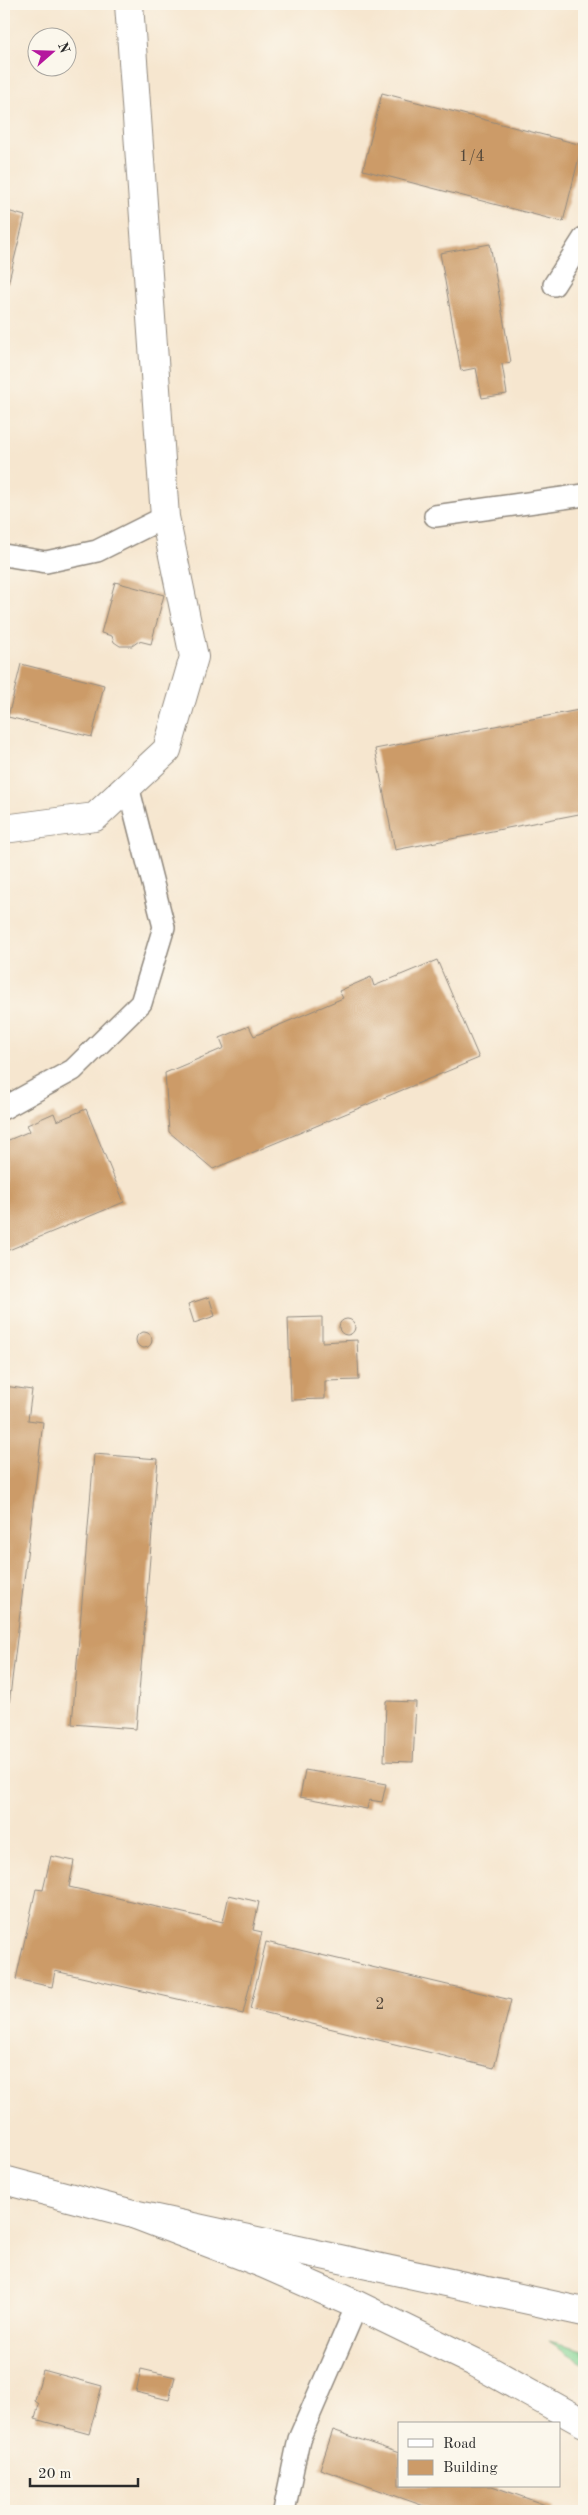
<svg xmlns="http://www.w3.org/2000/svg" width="588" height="2515" font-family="'Old Standard TT',serif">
  <rect width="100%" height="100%" fill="#fbf7ec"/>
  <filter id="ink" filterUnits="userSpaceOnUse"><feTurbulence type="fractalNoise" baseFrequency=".02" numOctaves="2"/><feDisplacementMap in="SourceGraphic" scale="10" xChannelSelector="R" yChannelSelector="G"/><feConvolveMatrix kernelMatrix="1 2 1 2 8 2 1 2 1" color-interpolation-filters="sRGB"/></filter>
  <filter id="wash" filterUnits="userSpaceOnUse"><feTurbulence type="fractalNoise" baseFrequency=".0096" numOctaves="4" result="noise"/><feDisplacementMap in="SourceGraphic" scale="20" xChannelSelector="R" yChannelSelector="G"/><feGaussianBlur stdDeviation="1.12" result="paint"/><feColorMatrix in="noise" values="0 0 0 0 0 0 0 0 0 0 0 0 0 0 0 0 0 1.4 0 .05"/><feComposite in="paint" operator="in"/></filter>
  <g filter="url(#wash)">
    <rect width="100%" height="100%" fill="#f6e6cf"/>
    <path fill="#86d595" stroke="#588060" d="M 549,2341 L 584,2350 L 584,2364 Z"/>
    <g id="blocks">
      <path fill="#cc9b68" d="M 382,93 L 582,145 L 563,222 L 363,170 Z
        M 4,210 L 25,216 L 8,284 L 4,283 Z
        M 490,244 L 511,362 L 502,364 L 507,394 L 482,398 L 476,368 L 461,371 L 440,253 Z
        M 115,582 L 164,595 L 151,644 L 139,641 L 132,646 L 120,646 L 114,642 L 112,636 L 101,633 Z
        M 21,664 L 104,685 L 92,737 L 8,717 Z
        M 584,709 L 584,813 L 395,850 L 375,749 Z
        M 437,960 L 479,1058 L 213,1169 L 169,1132 L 165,1073 L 224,1048 L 220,1038 L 249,1026 L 254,1036 L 343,998 L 339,991 L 371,977 L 374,986 Z
        M 86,1109 L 124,1202 L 4,1252 L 4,1142 L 30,1131 L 27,1125 L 54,1113 L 57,1121 Z
        M 209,1297 L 215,1316 L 194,1323 L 188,1304 Z
        M 322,1317 L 322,1342 L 357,1340 L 359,1380 L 325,1381 L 325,1399 L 291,1400 L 288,1318 Z
        M339 1327a8 8 0 1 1 16 0a8 8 0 1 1-16 0Z
        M136 1340a8 8 0 1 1 16 0a8 8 0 1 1-16 0Z
        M 4,1386 L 32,1390 L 28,1420 L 43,1422 L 5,1738 Z
        M 94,1454 L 158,1459 L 136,1729 L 72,1724 Z
        M 386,1701 L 416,1702 L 413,1762 L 384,1761 Z
        M 305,1770 L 386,1784 L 382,1802 L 369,1800 L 367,1809 L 300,1797 Z
        M 51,1856 L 74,1861 L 69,1887 L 223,1922 L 229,1895 L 259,1902 L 253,1930 L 262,1932 L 243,2014 L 55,1971 L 52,1987 L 16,1979 L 36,1889 L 43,1890 Z
        M 266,1942 L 511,2000 L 494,2068 L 250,2009 Z
        M 141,2369 L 175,2377 L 169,2400 L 136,2392 Z
        M 43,2370 L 102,2386 L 89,2434 L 35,2419 L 39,2404 L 35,2401 Z
        M 333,2430 L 399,2453 L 399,2486 L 492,2486 L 554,2508 L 553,2511 L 438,2511 L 320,2469 Z"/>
    </g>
  </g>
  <g filter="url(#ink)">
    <use href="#blocks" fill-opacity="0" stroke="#90887d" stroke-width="1"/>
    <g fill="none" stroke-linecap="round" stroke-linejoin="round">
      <g stroke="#90887d" stroke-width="24">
        <path id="lane" d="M 554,285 L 584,238
          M 435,516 L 584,495
          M 4,555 L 46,562 L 97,551 L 165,517
          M 4,1108 L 73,1070 L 141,1003 L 164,927 L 128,786
          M 284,2511 L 299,2439 L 357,2305"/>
      </g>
      <g stroke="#90887d" stroke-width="30">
        <path id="street" d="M 4,829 L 95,817 L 167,750 L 194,657 L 165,517 L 129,4"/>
      </g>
      <g stroke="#90887d" stroke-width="30">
        <path id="secondary" d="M 4,2180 L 133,2214 L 264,2264 L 357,2305 L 476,2363 L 584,2423"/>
      </g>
      <g stroke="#90887d" stroke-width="30">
        <path id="highway" d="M 133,2214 L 584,2312"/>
      </g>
      <use href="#lane" stroke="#fff" stroke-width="21"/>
      <use href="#street" stroke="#fff" stroke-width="28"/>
      <use href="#secondary" stroke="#fff" stroke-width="28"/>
      <use href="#highway" stroke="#fff" stroke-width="28"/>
    </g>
  </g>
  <g text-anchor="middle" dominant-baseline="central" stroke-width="5" stroke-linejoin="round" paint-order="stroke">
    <g font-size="16" fill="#53473a">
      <text x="472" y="157">1/4</text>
      <text x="380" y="2005">2</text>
    </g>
  </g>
  <rect width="588" height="2515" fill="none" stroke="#fbf7ec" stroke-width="20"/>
  <rect x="398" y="2422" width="162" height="65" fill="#fbf7ec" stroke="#a8a59f"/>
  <rect x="408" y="2439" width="25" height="8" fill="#ffffff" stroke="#a8a59f"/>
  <text x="443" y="2448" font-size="15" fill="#2b2b2b">Road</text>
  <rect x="408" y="2460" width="25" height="15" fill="#cc9b68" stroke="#a8a59f"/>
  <text x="443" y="2472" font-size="15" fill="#2b2b2b">Building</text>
  <g transform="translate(52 52) rotate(70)"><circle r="24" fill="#fbf7ec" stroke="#a8a59f"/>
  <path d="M0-4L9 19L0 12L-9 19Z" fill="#b5179e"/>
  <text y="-8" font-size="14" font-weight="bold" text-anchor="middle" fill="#2b2b2b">N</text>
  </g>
  <path d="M30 2478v8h108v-8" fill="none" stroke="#2b2b2b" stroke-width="2.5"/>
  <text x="38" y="2478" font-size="15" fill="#2b2b2b" stroke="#fbf7ec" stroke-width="4" paint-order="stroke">20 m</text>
</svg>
